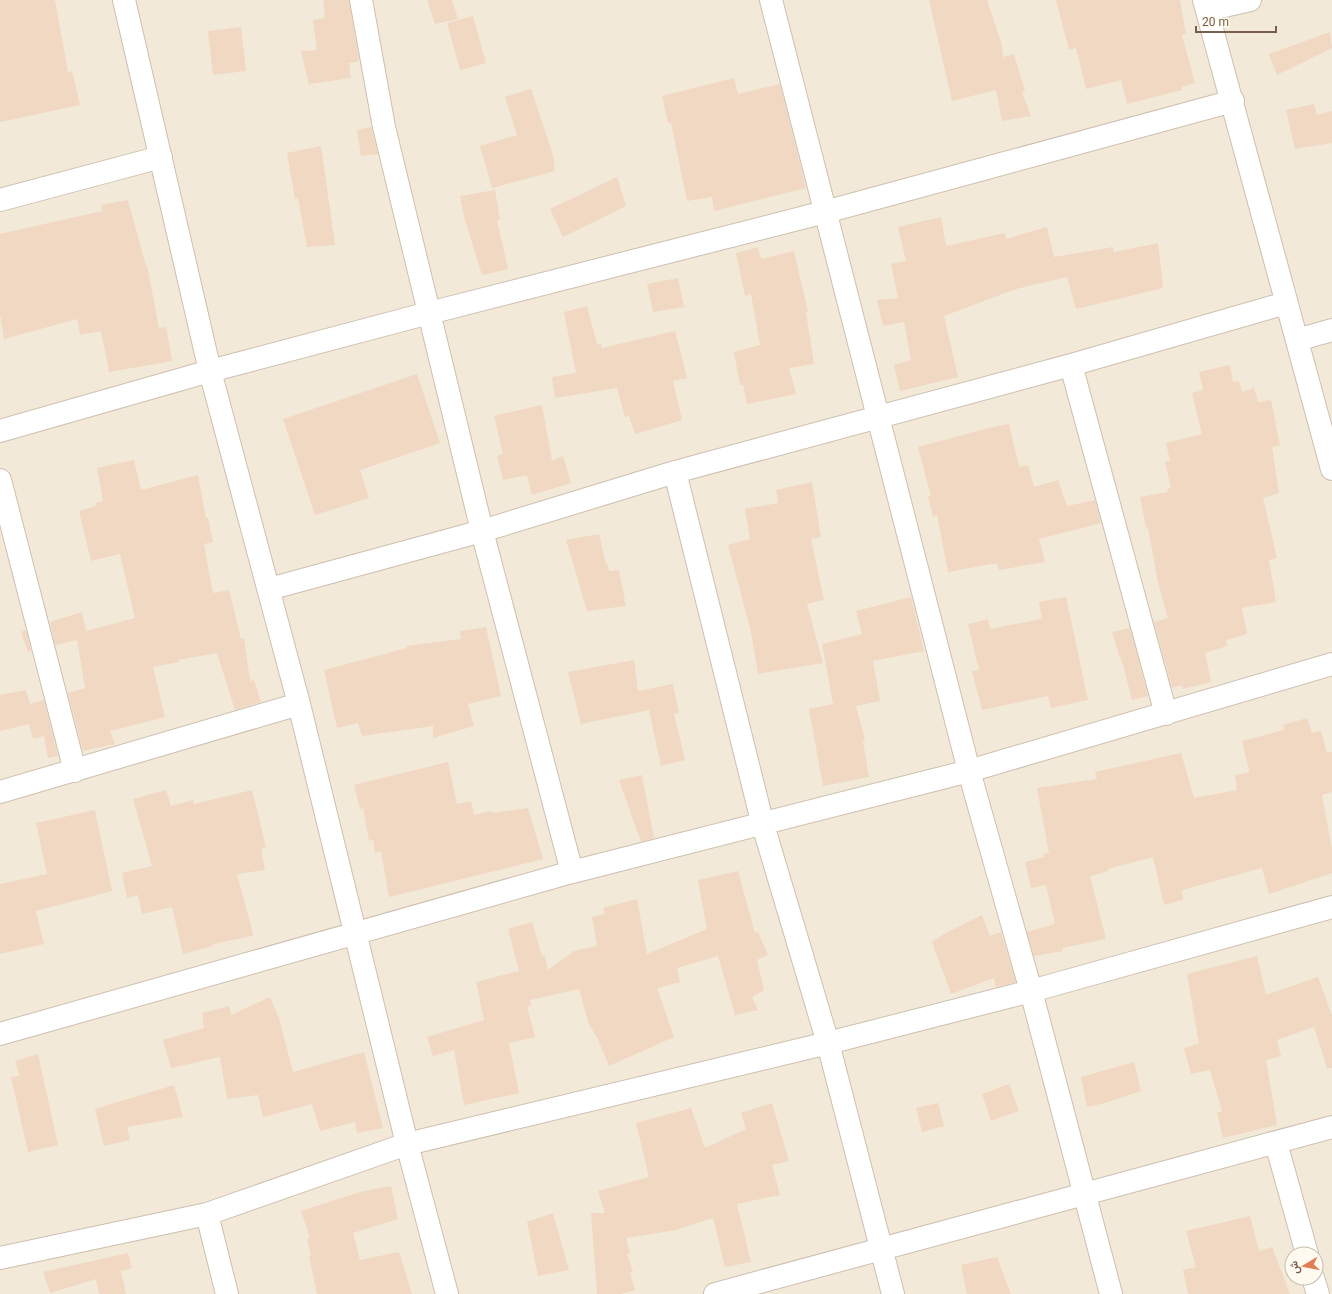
<svg xmlns="http://www.w3.org/2000/svg" width="1332" height="1294" font-family="Roboto,Vazirmatn,sans-serif">
  <rect width="100%" height="100%" fill="#fcf6e9"/>
  <path fill="#f3e9d8" fill-rule="evenodd" d="M 0,0 L 1332,0 L 1332,1294 L 0,1294 ZM 1292,1254 L 1316,1254 L 1316,1278 L 1292,1278 Z"/>
  <path fill="#f0d8c2" d="M 0,0 L 55,0 L 68,72 L 72,71 L 80,105 L 0,122 Z
    M 323,0 L 349,0 L 359,61 L 349,63 L 351,78 L 309,84 L 301,51 L 317,50 L 313,20 L 325,18 Z
    M 427,0 L 452,0 L 458,19 L 435,24 Z
    M 929,0 L 987,0 L 1001,42 L 1003,57 L 1014,54 L 1025,91 L 1022,92 L 1031,116 L 1002,121 L 996,90 L 952,101 Z
    M 1056,0 L 1180,0 L 1186,34 L 1182,35 L 1195,83 L 1181,87 L 1182,90 L 1127,104 L 1121,80 L 1086,89 L 1076,48 L 1069,50 Z
    M 473,16 L 486,63 L 460,70 L 447,23 Z
    M 241,27 L 246,71 L 213,75 L 208,31 Z
    M 1330,32 L 1332,48 L 1277,75 L 1269,54 Z
    M 734,78 L 738,94 L 780,84 L 806,188 L 714,211 L 712,197 L 687,201 L 671,123 L 668,123 L 662,96 Z
    M 531,89 L 553,155 L 555,171 L 492,188 L 480,146 L 517,135 L 505,97 Z
    M 1314,104 L 1317,115 L 1332,111 L 1332,143 L 1295,149 L 1286,110 Z
    M 371,127 L 378,154 L 361,156 L 357,130 Z
    M 321,146 L 335,245 L 307,247 L 298,198 L 295,199 L 287,153 Z
    M 617,177 L 626,206 L 563,237 L 550,209 Z
    M 495,190 L 500,219 L 497,220 L 508,269 L 482,275 L 465,220 L 460,196 Z
    M 128,200 L 146,266 L 147,265 L 159,328 L 166,327 L 172,361 L 109,372 L 101,331 L 80,335 L 77,319 L 4,339 L 0,314 L 0,234 L 102,211 L 101,205 Z
    M 941,217 L 946,246 L 1005,233 L 1006,239 L 1047,227 L 1054,257 L 1113,247 L 1114,252 L 1158,243 L 1163,288 L 1076,309 L 1067,277 L 1016,289 L 944,316 L 958,377 L 900,391 L 894,365 L 911,360 L 904,322 L 883,326 L 877,300 L 898,298 L 891,264 L 906,261 L 898,227 Z
    M 758,247 L 761,259 L 794,251 L 808,312 L 806,312 L 814,364 L 789,368 L 796,394 L 747,404 L 743,385 L 740,385 L 734,352 L 760,345 L 751,294 L 745,296 L 736,253 Z
    M 678,278 L 684,307 L 653,312 L 647,284 Z
    M 587,306 L 597,344 L 601,344 L 602,348 L 675,331 L 687,378 L 673,381 L 682,420 L 635,434 L 629,416 L 625,417 L 617,388 L 555,398 L 552,377 L 576,373 L 564,312 Z
    M 1230,365 L 1233,382 L 1239,381 L 1242,392 L 1254,388 L 1258,402 L 1271,400 L 1280,445 L 1272,447 L 1279,493 L 1263,498 L 1277,558 L 1269,560 L 1276,602 L 1242,608 L 1247,634 L 1226,640 L 1227,646 L 1205,653 L 1211,682 L 1183,689 L 1182,685 L 1172,688 L 1154,622 L 1168,618 L 1158,583 L 1148,527 L 1146,527 L 1140,497 L 1168,492 L 1167,489 L 1171,488 L 1165,462 L 1170,461 L 1166,443 L 1202,434 L 1192,393 L 1203,390 L 1199,372 Z
    M 417,374 L 440,443 L 360,470 L 369,498 L 315,515 L 283,419 Z
    M 542,405 L 552,461 L 563,456 L 571,483 L 532,495 L 527,475 L 503,480 L 497,456 L 503,454 L 494,416 Z
    M 1009,424 L 1019,467 L 1028,465 L 1034,487 L 1058,480 L 1067,506 L 1095,500 L 1101,523 L 1039,539 L 1045,562 L 999,570 L 997,563 L 948,572 L 937,515 L 933,516 L 928,496 L 931,496 L 918,447 L 993,427 Z
    M 134,460 L 141,490 L 198,475 L 206,518 L 208,518 L 213,542 L 204,544 L 213,593 L 229,590 L 241,639 L 244,638 L 250,681 L 254,680 L 261,702 L 235,710 L 217,653 L 178,660 L 179,662 L 153,667 L 165,717 L 110,731 L 115,744 L 83,751 L 68,693 L 85,688 L 77,640 L 55,645 L 50,622 L 82,612 L 86,631 L 135,618 L 120,554 L 91,561 L 79,511 L 96,506 L 95,503 L 103,501 L 97,468 Z
    M 812,482 L 821,537 L 811,539 L 824,600 L 807,604 L 823,663 L 758,674 L 751,632 L 728,545 L 750,539 L 745,509 L 778,503 L 776,490 Z
    M 599,534 L 606,565 L 608,565 L 609,571 L 619,570 L 626,606 L 587,611 L 566,540 Z
    M 911,597 L 924,651 L 873,661 L 880,701 L 856,706 L 865,740 L 863,741 L 869,777 L 823,786 L 809,709 L 833,704 L 822,644 L 862,634 L 856,611 Z
    M 1066,597 L 1088,700 L 1051,708 L 1048,696 L 982,710 L 972,671 L 979,670 L 968,624 L 988,619 L 990,629 L 1042,619 L 1039,602 Z
    M 486,627 L 501,696 L 468,704 L 474,726 L 433,738 L 433,726 L 362,736 L 358,723 L 337,728 L 324,670 L 407,648 L 406,646 L 461,639 L 460,631 Z
    M 1130,628 L 1148,696 L 1132,700 L 1121,657 L 1120,658 L 1112,632 Z
    M 26,630 L 31,651 L 28,652 L 21,632 Z
    M 634,660 L 638,691 L 673,684 L 679,713 L 674,714 L 685,760 L 661,766 L 649,710 L 581,724 L 568,672 Z
    M 26,690 L 30,704 L 44,700 L 58,756 L 48,758 L 44,736 L 33,739 L 29,724 L 0,731 L 0,695 Z
    M 1307,718 L 1312,733 L 1321,731 L 1327,753 L 1332,752 L 1332,792 L 1322,795 L 1332,849 L 1332,873 L 1269,894 L 1262,868 L 1182,890 L 1183,900 L 1164,905 L 1153,857 L 1108,869 L 1109,871 L 1090,876 L 1106,939 L 1062,948 L 1063,951 L 1034,956 L 1027,932 L 1055,924 L 1046,885 L 1031,888 L 1025,862 L 1044,857 L 1043,854 L 1049,853 L 1037,788 L 1097,779 L 1095,772 L 1181,753 L 1194,798 L 1237,790 L 1235,775 L 1248,773 L 1249,770 L 1242,741 L 1284,730 L 1283,725 Z
    M 448,762 L 457,804 L 471,801 L 474,815 L 491,811 L 492,813 L 528,808 L 543,859 L 389,897 L 381,851 L 375,853 L 373,840 L 369,841 L 363,808 L 360,809 L 354,785 Z
    M 642,775 L 654,838 L 641,842 L 619,780 Z
    M 166,790 L 171,806 L 193,800 L 194,804 L 252,790 L 266,847 L 261,849 L 265,870 L 237,874 L 253,934 L 252,936 L 213,944 L 213,946 L 183,954 L 172,907 L 142,914 L 138,895 L 127,898 L 122,873 L 152,866 L 133,799 Z
    M 95,810 L 112,891 L 36,911 L 44,944 L 0,954 L 0,884 L 47,874 L 36,823 Z
    M 738,871 L 755,933 L 758,932 L 768,955 L 757,960 L 764,990 L 752,997 L 758,1010 L 735,1015 L 718,956 L 677,968 L 680,982 L 657,988 L 674,1037 L 609,1066 L 597,1037 L 589,1025 L 579,989 L 530,1000 L 531,1006 L 527,1006 L 535,1037 L 509,1043 L 519,1093 L 464,1105 L 454,1050 L 433,1056 L 427,1037 L 484,1020 L 476,982 L 519,971 L 508,929 L 532,922 L 542,956 L 545,956 L 548,970 L 574,951 L 597,946 L 592,917 L 605,914 L 603,908 L 637,899 L 647,954 L 707,929 L 698,880 Z
    M 982,915 L 990,936 L 1001,932 L 1016,982 L 996,987 L 994,978 L 951,994 L 932,942 L 944,934 Z
    M 1257,956 L 1266,995 L 1318,977 L 1332,1016 L 1332,1068 L 1327,1068 L 1314,1027 L 1277,1040 L 1281,1056 L 1266,1060 L 1277,1125 L 1223,1138 L 1217,1113 L 1222,1111 L 1210,1070 L 1191,1074 L 1184,1048 L 1199,1044 L 1187,974 Z
    M 270,997 L 279,1018 L 293,1072 L 364,1052 L 383,1128 L 357,1133 L 355,1122 L 320,1131 L 312,1104 L 263,1117 L 258,1095 L 227,1099 L 220,1057 L 171,1068 L 163,1040 L 204,1028 L 202,1013 L 229,1006 L 231,1015 Z
    M 38,1054 L 58,1145 L 28,1152 L 11,1077 L 20,1076 L 15,1061 Z
    M 1134,1062 L 1141,1091 L 1105,1103 L 1087,1107 L 1081,1077 Z
    M 1009,1084 L 1019,1111 L 991,1121 L 982,1094 Z
    M 174,1085 L 183,1117 L 127,1127 L 130,1140 L 104,1146 L 95,1109 Z
    M 772,1103 L 789,1161 L 772,1165 L 780,1195 L 737,1204 L 751,1262 L 725,1267 L 713,1218 L 676,1230 L 626,1238 L 630,1253 L 627,1254 L 633,1272 L 630,1273 L 635,1290 L 621,1294 L 597,1294 L 591,1213 L 605,1213 L 598,1191 L 649,1177 L 636,1123 L 691,1108 L 705,1148 L 746,1129 L 741,1113 Z
    M 938,1103 L 944,1126 L 922,1132 L 916,1108 Z
    M 391,1186 L 398,1219 L 353,1233 L 360,1260 L 399,1252 L 412,1294 L 317,1294 L 309,1256 L 311,1256 L 307,1239 L 310,1238 L 301,1211 L 360,1192 Z
    M 553,1213 L 569,1270 L 538,1276 L 527,1222 Z
    M 1250,1216 L 1259,1251 L 1272,1247 L 1290,1294 L 1188,1294 L 1183,1270 L 1196,1267 L 1186,1231 Z
    M 128,1253 L 132,1268 L 121,1271 L 126,1294 L 99,1294 L 96,1279 L 50,1293 L 43,1272 Z
    M 997,1257 L 1011,1294 L 967,1294 L 961,1265 Z"/>
  <g fill="none" stroke-linecap="round" stroke-linejoin="round">
    <g stroke="#cebfaf" stroke-width="24">
      <path id="minor" d="M 124,0 L 210,371 L 299,704 L 407,1144 L 447,1294
        M 361,0 L 384,127 L 482,531 L 572,872
        M 771,0 L 969,771 L 1031,991 L 1111,1294
        M 1204,0 L 1332,469
        M 1207,10 L 1250,0
        M 0,200 L 161,157
        M 1297,340 L 1332,330
        M 1071,365 L 1166,714
        M 0,431 L 210,371 L 429,313 L 825,212 L 1233,101
        M 675,472 L 763,825 L 828,1043 L 893,1294
        M 0,480 L 75,771
        M 269,589 L 482,531 L 675,472 L 1071,365 L 1286,303
        M 0,792 L 299,704
        M 0,1034 L 572,872 L 969,771 L 1332,664
        M 1276,1143 L 1307,1254
        M 207,1214 L 227,1294
        M 0,1258 L 207,1214 L 407,1144 L 828,1043 L 1031,991 L 1332,907
        M 1313,1278 L 1318,1294
        M 715,1294 C 920,1237 1127,1184 1332,1127"/>
    </g>
    <use href="#minor" stroke="#fff" stroke-width="22"/>
  </g>
  <g transform="translate(1304 1266) rotate(260)"><circle r="19" fill="#fefaf0" stroke="#c8bcaf"/>
  <path d="M0-3L7 15L0 10L-7 15Z" fill="#e07f54"/>
  <text y="-6" font-size="11" font-weight="bold" text-anchor="middle" fill="#765f4d">ش</text>
  </g>
  <path d="M1196 26v6h80v-6" fill="none" stroke="#765f4d" stroke-width="2"/>
  <text x="1202" y="26" font-size="12" fill="#765f4d" stroke="#fefaf0" stroke-width="3" paint-order="stroke">20 m</text>
</svg>
